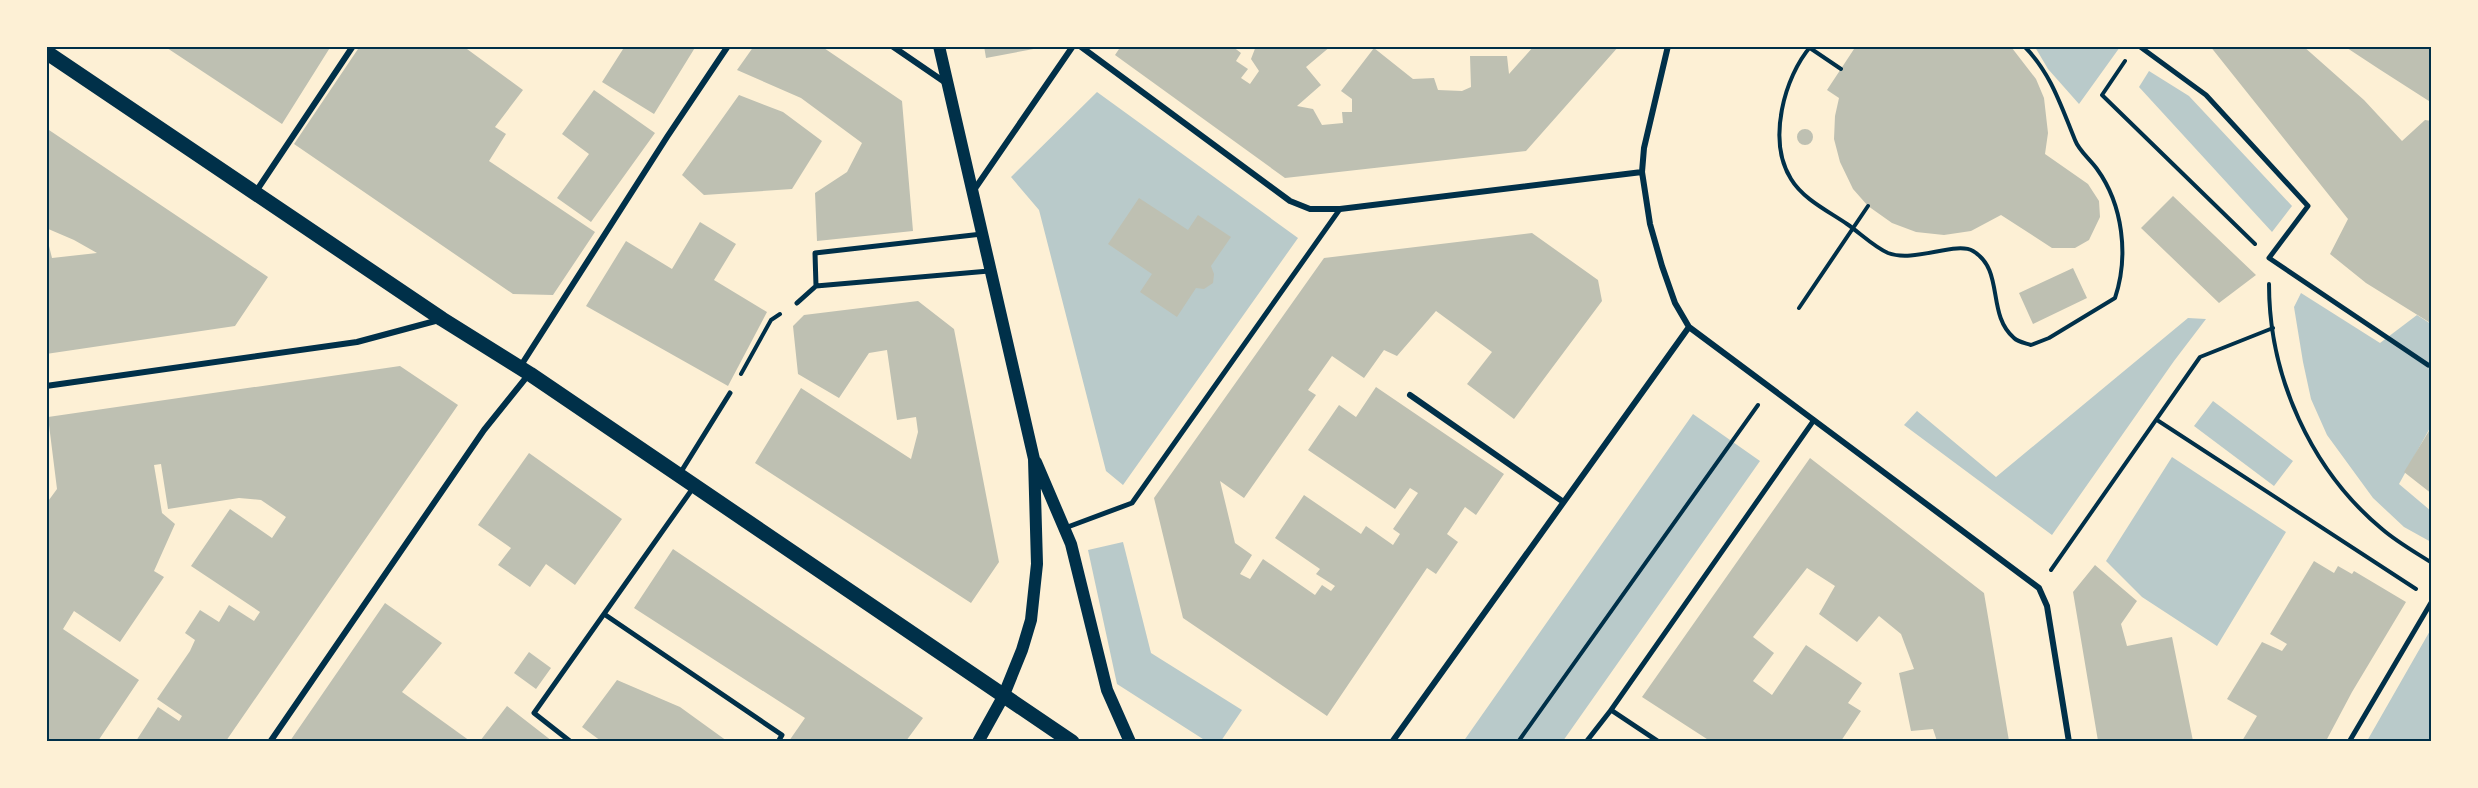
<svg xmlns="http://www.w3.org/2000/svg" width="2478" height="788" font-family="Manrope,sans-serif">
  <rect width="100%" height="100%" fill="#fdf0d5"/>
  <path fill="#b9caca" d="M 2035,47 L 2120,47 L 2079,104 L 2048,69 Z
    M 2149,71 L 2189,96 L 2292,206 L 2272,232 L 2139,87 Z
    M 1097,92 L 1298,238 L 1123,485 L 1106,471 L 1039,210 L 1011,177 Z
    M 2301,293 L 2380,343 L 2417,315 L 2431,324 L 2431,426 L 2399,484 L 2431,511 L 2431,542 L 2404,527 L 2373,498 L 2327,435 L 2311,399 L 2303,362 L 2294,307 Z
    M 2188,318 L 2206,319 L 2174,361 L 2052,535 L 1904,425 L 1917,411 L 1996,477 Z
    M 2213,401 L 2293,461 L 2274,486 L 2194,426 Z
    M 1693,414 L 1760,461 L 1563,741 L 1463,742 Z
    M 2172,457 L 2286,532 L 2217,646 L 2142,597 L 2106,561 Z
    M 1123,542 L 1151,653 L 1242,710 L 1221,741 L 1206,741 L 1117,684 L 1088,550 Z
    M 2431,629 L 2431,741 L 2367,741 Z"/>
  <path fill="#bec0b2" d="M 164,46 L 331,46 L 282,124 Z
    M 360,46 L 469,46 L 467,49 L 523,90 L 495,127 L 506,134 L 489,161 L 595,232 L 553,295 L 513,294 L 294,144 Z
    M 625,46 L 696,46 L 654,114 L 602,82 Z
    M 754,46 L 821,46 L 902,101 L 913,231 L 817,241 L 815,193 L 847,172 L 862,143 L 801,98 L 737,70 Z
    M 984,46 L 1039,46 L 1039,48 L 986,58 Z
    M 1121,46 L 1232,46 L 1241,53 L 1236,61 L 1248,69 L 1241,78 L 1250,84 L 1259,71 L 1251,59 L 1256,46 L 1331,46 L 1306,67 L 1321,85 L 1297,106 L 1313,109 L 1322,125 L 1343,123 L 1342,112 L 1352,112 L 1352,99 L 1341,91 L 1374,48 L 1413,79 L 1434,78 L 1438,90 L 1462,91 L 1471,87 L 1470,56 L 1507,56 L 1509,74 L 1534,46 L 1619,46 L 1526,151 L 1285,178 L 1115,55 Z
    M 1856,46 L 2012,48 L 2036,79 L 2044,98 L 2048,133 L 2045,154 L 2088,184 L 2099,201 L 2100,217 L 2089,240 L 2075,248 L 2052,248 L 2001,215 L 1971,231 L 1944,235 L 1916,232 L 1892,223 L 1868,206 L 1853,189 L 1840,162 L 1834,139 L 1835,116 L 1839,98 L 1827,90 Z
    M 2210,46 L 2303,46 L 2364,100 L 2402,141 L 2425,120 L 2432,121 L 2432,324 L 2366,283 L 2330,254 L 2348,219 Z
    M 2344,46 L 2432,46 L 2432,103 L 2379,69 Z
    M 594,90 L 655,133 L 591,222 L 557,198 L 589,154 L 562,134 Z
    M 739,95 L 783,112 L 822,141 L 792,189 L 704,195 L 682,175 Z
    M 46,128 L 268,277 L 235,326 L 46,354 L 46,234 L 52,258 L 97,253 L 74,240 L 46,228 Z
    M1797 137a8 8 0 1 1 16 0a8 8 0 1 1-16 0Z
    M 2173,196 L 2256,275 L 2219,303 L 2141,228 Z
    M 1139,198 L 1188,230 L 1198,215 L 1231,237 L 1211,266 L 1214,274 L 1213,283 L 1204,289 L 1196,288 L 1177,317 L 1140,292 L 1152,274 L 1108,244 Z
    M 700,222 L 736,244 L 714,280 L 767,312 L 728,386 L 586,306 L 626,241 L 672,269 Z
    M 1532,233 L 1598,280 L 1602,301 L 1514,419 L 1467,384 L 1492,352 L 1436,311 L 1397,356 L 1384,350 L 1364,378 L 1332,356 L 1308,390 L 1316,395 L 1244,498 L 1220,481 L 1235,543 L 1252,555 L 1240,574 L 1250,579 L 1263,559 L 1315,595 L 1322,585 L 1331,591 L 1335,586 L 1316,574 L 1320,569 L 1275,538 L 1304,495 L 1361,534 L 1366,526 L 1393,545 L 1400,534 L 1393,529 L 1418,493 L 1410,488 L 1395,509 L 1308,450 L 1339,405 L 1356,417 L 1376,387 L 1504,474 L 1476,515 L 1465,507 L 1447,534 L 1458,542 L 1436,574 L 1427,568 L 1327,716 L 1183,618 L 1154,498 L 1324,258 Z
    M 2073,268 L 2087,298 L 2033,324 L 2019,293 Z
    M 918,301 L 954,329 L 999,562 L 971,603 L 755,463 L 801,388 L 911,459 L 918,432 L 916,417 L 897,420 L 887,350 L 869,353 L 839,398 L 798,374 L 793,326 L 804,315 Z
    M 400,366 L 458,405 L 226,741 L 136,741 L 158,707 L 179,721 L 182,716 L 157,699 L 190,651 L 195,640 L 185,633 L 200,610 L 219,622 L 229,605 L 254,621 L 260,612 L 191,566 L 230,509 L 272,538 L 286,517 L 261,500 L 239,498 L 168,509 L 161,464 L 154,465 L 162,513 L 175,524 L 154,571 L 164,577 L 120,642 L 74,611 L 63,629 L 139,680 L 98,741 L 46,741 L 46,504 L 57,489 L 48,417 Z
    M 2432,426 L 2432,494 L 2404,472 Z
    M 529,453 L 622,519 L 575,585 L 546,564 L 530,587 L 498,565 L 511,548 L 478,525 Z
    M 1810,458 L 1984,593 L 2009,741 L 1937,741 L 1933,729 L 1911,731 L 1899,673 L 1914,669 L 1901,634 L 1879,616 L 1857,642 L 1819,614 L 1835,586 L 1807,568 L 1753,637 L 1774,653 L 1753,681 L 1772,695 L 1806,645 L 1862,683 L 1848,703 L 1861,711 L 1841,741 L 1710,741 L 1642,697 Z
    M 673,549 L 923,718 L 906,741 L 789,741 L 805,718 L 634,608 Z
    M 2314,561 L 2334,573 L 2338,566 L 2352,574 L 2354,571 L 2406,602 L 2352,692 L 2326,741 L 2242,741 L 2257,716 L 2227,699 L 2262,642 L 2282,651 L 2287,644 L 2270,634 Z
    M 2095,565 L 2137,601 L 2121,624 L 2127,646 L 2172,637 L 2193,741 L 2098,741 L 2073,592 Z
    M 385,603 L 442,643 L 402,692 L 470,741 L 290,741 Z
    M 529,652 L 551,668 L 536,689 L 514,673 Z
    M 617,680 L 680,707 L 727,741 L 601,741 L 582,727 Z
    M 507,706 L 552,741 L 480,741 Z"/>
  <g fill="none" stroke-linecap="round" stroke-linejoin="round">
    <path stroke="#003049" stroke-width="4" d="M 1807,46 L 1841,69
      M 1811,46 C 1784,77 1767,141 1791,179 C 1803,199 1828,211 1847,224 C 1860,233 1874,247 1888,253 C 1914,263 1956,241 1973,251 C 2005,270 1986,314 2014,338 C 2018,342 2025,343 2031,345 L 2049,338 L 2115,298 C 2129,256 2123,205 2097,169 C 2090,159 2079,151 2075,140 C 2061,106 2051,73 2024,46
      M 2125,61 L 2102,95 L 2255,244
      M 2269,284 C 2269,377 2311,470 2382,529 C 2397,542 2415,552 2432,563
      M 1799,308 L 1868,206
      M 741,374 L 771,320 L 780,314
      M 2157,420 L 2416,589
      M 2051,570 L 2200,357 L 2273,328
      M 1518,742 L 1758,405"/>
    <path stroke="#003049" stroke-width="5" d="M 2139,46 L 2206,95 L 2308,206 L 2269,258 L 2428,365
      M 816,286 L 815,253 L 982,234
      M 797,303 L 816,286 L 989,271
      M 679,475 L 730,393
      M 1065,528 L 1132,503 L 1340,209
      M 604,614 L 782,735 L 778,742
      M 1611,710 L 1659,742
      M 571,742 L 534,713 L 693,488
      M 1586,742 L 1611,710 L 1814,420
      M 2349,742 L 2432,601"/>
    <path stroke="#003049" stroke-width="6" d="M 892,46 L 946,83
      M 1080,46 L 1290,201 L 1310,209 L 1340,209 L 1642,172
      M 1668,46 L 1644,148 L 1642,172 L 1650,224 L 1662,266 L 1675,303 L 1689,327 L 2039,588 L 2047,606 L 2069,742
      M 974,190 L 1073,46
      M 255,193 L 353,46
      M 520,367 L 667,137 L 728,46
      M 46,386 L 357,342 L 439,320
      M 1410,395 L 1562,501
      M 270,742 L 484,430 L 529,374
      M 1392,742 L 1689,327"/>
    <path stroke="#003049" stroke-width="12" d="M 939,46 L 1034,459 L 1037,564 L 1031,620 L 1022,650 L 1003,697 L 978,742
      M 1036,462 L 1071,544 L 1107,690 L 1130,742"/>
    <path stroke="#003049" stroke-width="15" d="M 46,52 L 442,319 L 530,374 L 1072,742"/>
  </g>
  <rect width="2478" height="788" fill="none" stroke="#fdf0d5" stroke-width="96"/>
  <rect x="48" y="48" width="2382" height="692" fill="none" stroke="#003049" stroke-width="2"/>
</svg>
